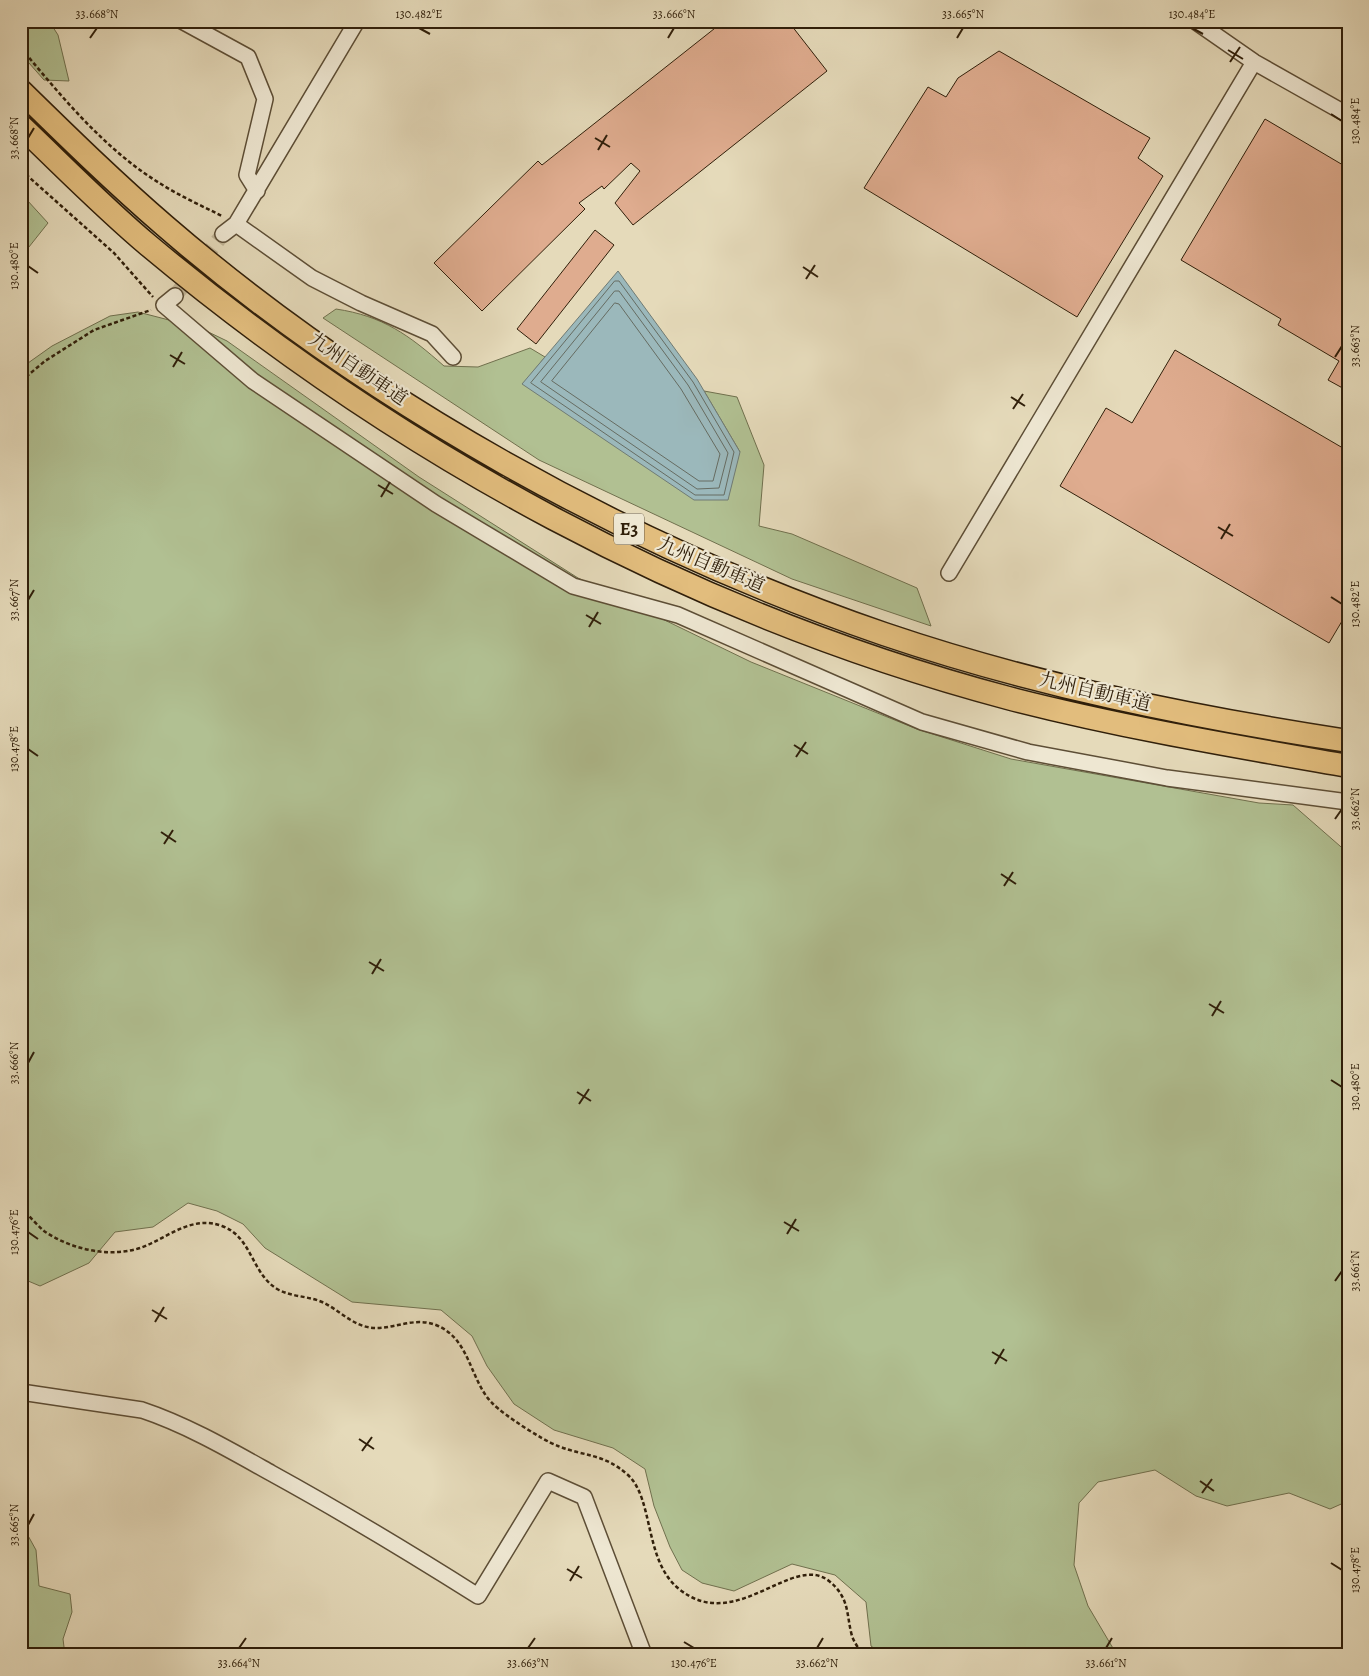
<svg xmlns="http://www.w3.org/2000/svg" width="1369" height="1676" font-family="Alegreya,'Noto Serif JP',serif">
  <rect width="100%" height="100%" fill="#e5daba"/>
  <filter id="stains"><feTurbulence type="fractalNoise" baseFrequency=".004" numOctaves="4"/><feColorMatrix values="0 0 0 0 .2 0 0 0 0 .09 0 0 0 0 .02 0 0 0 .5 -.17"/></filter>
  <radialGradient id="worn" r=".72"><stop offset=".6" stop-color="#630" stop-opacity="0"/><stop offset="1" stop-color="#630" stop-opacity=".3"/></radialGradient>
  <path fill="#b1c092" stroke="#70704e" d="M 21,21 L 49,21 L 58,35 L 69,81 L 44,80 L 21,54 Z
    M 21,198 L 27,200 L 48,223 L 21,257 Z
    M 336,309 C 383,316 409,335 444,366 L 478,367 L 530,348 L 545,357 L 523,384 L 740,452 L 704,391 L 737,397 L 764,465 L 759,526 L 792,534 L 917,588 L 931,626 L 792,579 L 539,460 L 323,318 Z
    M 138,312 L 200,328 L 227,341 L 419,477 L 578,578 L 751,662 L 917,729 L 1011,759 L 1259,803 L 1293,805 L 1348,853 L 1348,1501 L 1330,1509 L 1289,1493 L 1227,1506 L 1196,1496 L 1155,1470 L 1098,1482 L 1079,1503 L 1074,1565 L 1088,1606 L 1117,1655 L 883,1655 L 871,1646 L 866,1602 L 835,1575 L 792,1564 L 734,1591 L 702,1583 L 682,1570 L 670,1547 L 654,1506 L 645,1469 L 613,1448 L 554,1430 L 514,1404 L 487,1366 L 472,1336 L 441,1310 L 352,1302 L 265,1248 L 243,1224 L 217,1211 L 188,1203 L 153,1227 L 115,1232 L 89,1263 L 40,1286 L 21,1278 L 21,368 L 52,346 L 110,316 Z
    M 21,1523 L 36,1550 L 39,1586 L 70,1594 L 72,1612 L 63,1639 L 65,1655 L 21,1655 Z"/>
  <path fill="#9bb8bb" stroke="#707b74" d="M 618,271 L 697,379 L 740,452 L 728,500 L 694,500 L 522,384 Z"/>
  <g fill="none" stroke-linecap="round" stroke-linejoin="round">
    <path stroke="#666c62" stroke-width="1" d="M 615,281 L 619,281 L 693,382 L 734,452 L 724,495 L 695,495 L 531,383 Z
      M 615,291 L 619,291 L 688,385 L 728,453 L 719,488 L 697,489 L 541,382 Z
      M 615,303 L 619,304 L 681,389 L 720,454 L 713,481 L 699,481 L 552,381 Z"/>
  </g>
  <path fill="#dfac8f" stroke="#301f0a" d="M 724,21 L 788,21 L 827,71 L 633,225 L 615,203 L 640,171 L 631,163 L 604,189 L 602,186 L 579,203 L 585,209 L 482,311 L 434,263 L 538,161 L 542,165 Z
    M 999,51 L 1150,138 L 1138,158 L 1163,176 L 1077,317 L 864,188 L 928,87 L 946,97 L 958,78 Z
    M 1265,119 L 1348,168 L 1348,391 L 1328,380 L 1339,361 L 1278,325 L 1281,319 L 1181,260 Z
    M 595,230 L 614,245 L 536,344 L 517,329 Z
    M 1175,350 L 1348,451 L 1348,611 L 1329,643 L 1060,486 L 1106,408 L 1132,423 Z"/>
  <g fill="none" stroke-linecap="round" stroke-linejoin="round">
    <path stroke="#c1b597" stroke-width="15" stroke-dasharray="15 8" stroke-linecap="butt" d="M 175,296 L 223,234"/>
    <g stroke="#5d4e36" stroke-width="18">
      <path id="minor" d="M 182,21 L 248,57 L 265,99 L 247,175 L 257,191
        M 1195,21 L 1254,62 L 1348,115
        M 236,224 L 312,278 L 361,303 L 432,334 L 453,357
        M 223,234 L 236,224 L 357,21
        M 175,296 L 164,305 L 253,381 L 436,504 L 573,586 L 678,615 L 922,722 L 1028,752 L 1167,778 L 1348,802
        M 949,573 L 1254,62
        M 21,1392 L 142,1410 C 187,1425 230,1450 271,1473 C 342,1512 410,1553 478,1596 L 548,1481 L 584,1497 L 644,1655"/>
    </g>
    <g stroke="#301f0a" stroke-width="25">
      <path id="highway" d="M 21,91 C 68,137 115,183 165,226 C 370,403 628,546 884,634 C 1034,685 1191,717 1348,741
        M 21,126 C 63,166 104,208 148,245 C 398,454 692,614 1008,698 C 1120,727 1234,746 1348,766"/>
    </g>
    <path stroke="#301f0a" stroke-width="2.5" stroke-dasharray="4 2.5" stroke-linecap="butt" d="M 21,48 C 62,97 105,150 161,184 C 180,196 202,206 222,216
      M 21,170 L 114,253 L 153,297
      M 21,381 L 45,361 L 94,330 L 151,310
      M 21,1207 C 28,1215 36,1224 44,1231 C 73,1251 117,1260 150,1244 C 173,1233 195,1216 222,1226 C 253,1237 251,1275 279,1290 C 293,1297 308,1296 322,1302 C 340,1310 354,1328 376,1328 C 396,1328 415,1317 436,1325 C 471,1339 469,1380 493,1404 C 504,1415 542,1440 558,1446 C 586,1457 603,1453 628,1475 C 654,1499 644,1561 679,1589 C 736,1635 792,1552 829,1581 C 850,1598 846,1614 852,1636 C 854,1642 859,1649 863,1655"/>
    <use href="#minor" stroke="#eee7d2" stroke-width="15"/>
    <use href="#highway" stroke="#e2bd7d" stroke-width="22"/>
  </g>
  <path fill="none" stroke="#301f0a" stroke-width="2" d="M 419,28 L 430,34M 1192,28 L 1203,34M 90,38 L 97,28M 668,38 L 674,28M 957,38 L 963,28M 1228,50 L 1243,59M 1230,62 L 1240,47M 1331,114 L 1342,121M 28,138 L 34,128M 595,138 L 610,147M 598,150 L 607,135M 28,266 L 38,273M 803,267 L 818,277M 806,279 L 815,265M 170,355 L 185,364M 1335,357 L 1342,346M 173,367 L 182,352M 1011,397 L 1025,406M 1013,409 L 1023,394M 378,485 L 393,494M 381,497 L 390,482M 1218,527 L 1233,536M 1221,539 L 1230,524M 1331,597 L 1342,604M 28,600 L 34,590M 586,615 L 601,624M 589,627 L 598,612M 794,745 L 808,754M 28,749 L 38,756M 796,757 L 806,742M 1335,819 L 1342,809M 161,832 L 176,842M 164,844 L 173,830M 1001,874 L 1016,884M 1004,886 L 1013,872M 369,962 L 384,971M 372,974 L 381,959M 1209,1004 L 1224,1013M 1212,1016 L 1221,1001M 28,1063 L 34,1052M 1331,1080 L 1342,1087M 577,1092 L 591,1101M 579,1104 L 589,1089M 784,1222 L 799,1231M 28,1232 L 38,1239M 787,1234 L 796,1219M 1335,1281 L 1342,1271M 152,1310 L 167,1319M 155,1322 L 164,1307M 992,1352 L 1007,1361M 995,1364 L 1004,1349M 359,1439 L 374,1449M 362,1451 L 372,1437M 1200,1481 L 1214,1491M 1202,1493 L 1212,1479M 28,1525 L 34,1514M 1331,1563 L 1342,1570M 567,1569 L 582,1578M 570,1581 L 579,1566M 684,1642 L 694,1648M 239,1648 L 246,1638M 528,1648 L 535,1638M 817,1648 L 823,1638M 1106,1648 L 1112,1638"/>
  <g text-anchor="middle" dominant-baseline="central" stroke-width="4.5" stroke-linejoin="round" paint-order="stroke">
    <rect fill="#eee7d2" stroke="#695b46" stroke-width="1" x="614" y="513.5" width="30" height="31" rx="4"/>
    <g font-size="18" font-weight="bold" fill="#301f0a">
      <text x="629" y="529">E3</text>
    </g>
    <g font-size="19" fill="#301f0a" stroke="#eee7d2">
      <text transform="translate(358 369) rotate(34)">九州自動車道</text>
      <text transform="translate(711 565) rotate(23)">九州自動車道</text>
      <text transform="translate(1095 692) rotate(13)">九州自動車道</text>
    </g>
  </g>
  <rect width="1369" height="1676" fill="none" stroke="#e5daba" stroke-width="55"/>
  <rect x="28" y="28" width="1314" height="1620" fill="none" stroke="#301f0a" stroke-width="2"/>
  <g font-size="12" text-anchor="middle" fill="#301f0a">
    <text x="97" y="18">33.668°N</text>
    <text x="419" y="18">130.482°E</text>
    <text x="674" y="18">33.666°N</text>
    <text x="963" y="18">33.665°N</text>
    <text x="1192" y="18">130.484°E</text>
    <text transform="translate(1355 121) rotate(-90)" y="4">130.484°E</text>
    <text transform="translate(14 138) rotate(-90)" y="4">33.668°N</text>
    <text transform="translate(14 266) rotate(-90)" y="4">130.480°E</text>
    <text transform="translate(1355 346) rotate(-90)" y="4">33.663°N</text>
    <text transform="translate(14 600) rotate(-90)" y="4">33.667°N</text>
    <text transform="translate(1355 604) rotate(-90)" y="4">130.482°E</text>
    <text transform="translate(14 749) rotate(-90)" y="4">130.478°E</text>
    <text transform="translate(1355 809) rotate(-90)" y="4">33.662°N</text>
    <text transform="translate(14 1063) rotate(-90)" y="4">33.666°N</text>
    <text transform="translate(1355 1087) rotate(-90)" y="4">130.480°E</text>
    <text transform="translate(14 1232) rotate(-90)" y="4">130.476°E</text>
    <text transform="translate(1355 1271) rotate(-90)" y="4">33.661°N</text>
    <text transform="translate(14 1525) rotate(-90)" y="4">33.665°N</text>
    <text transform="translate(1355 1570) rotate(-90)" y="4">130.478°E</text>
    <text x="239" y="1667">33.664°N</text>
    <text x="528" y="1667">33.663°N</text>
    <text x="694" y="1667">130.476°E</text>
    <text x="817" y="1667">33.662°N</text>
    <text x="1106" y="1667">33.661°N</text>
  </g>
  <rect width="100%" height="100%" filter="url(#stains)"/>
  <rect width="100%" height="100%" fill="url(#worn)"/>
</svg>
